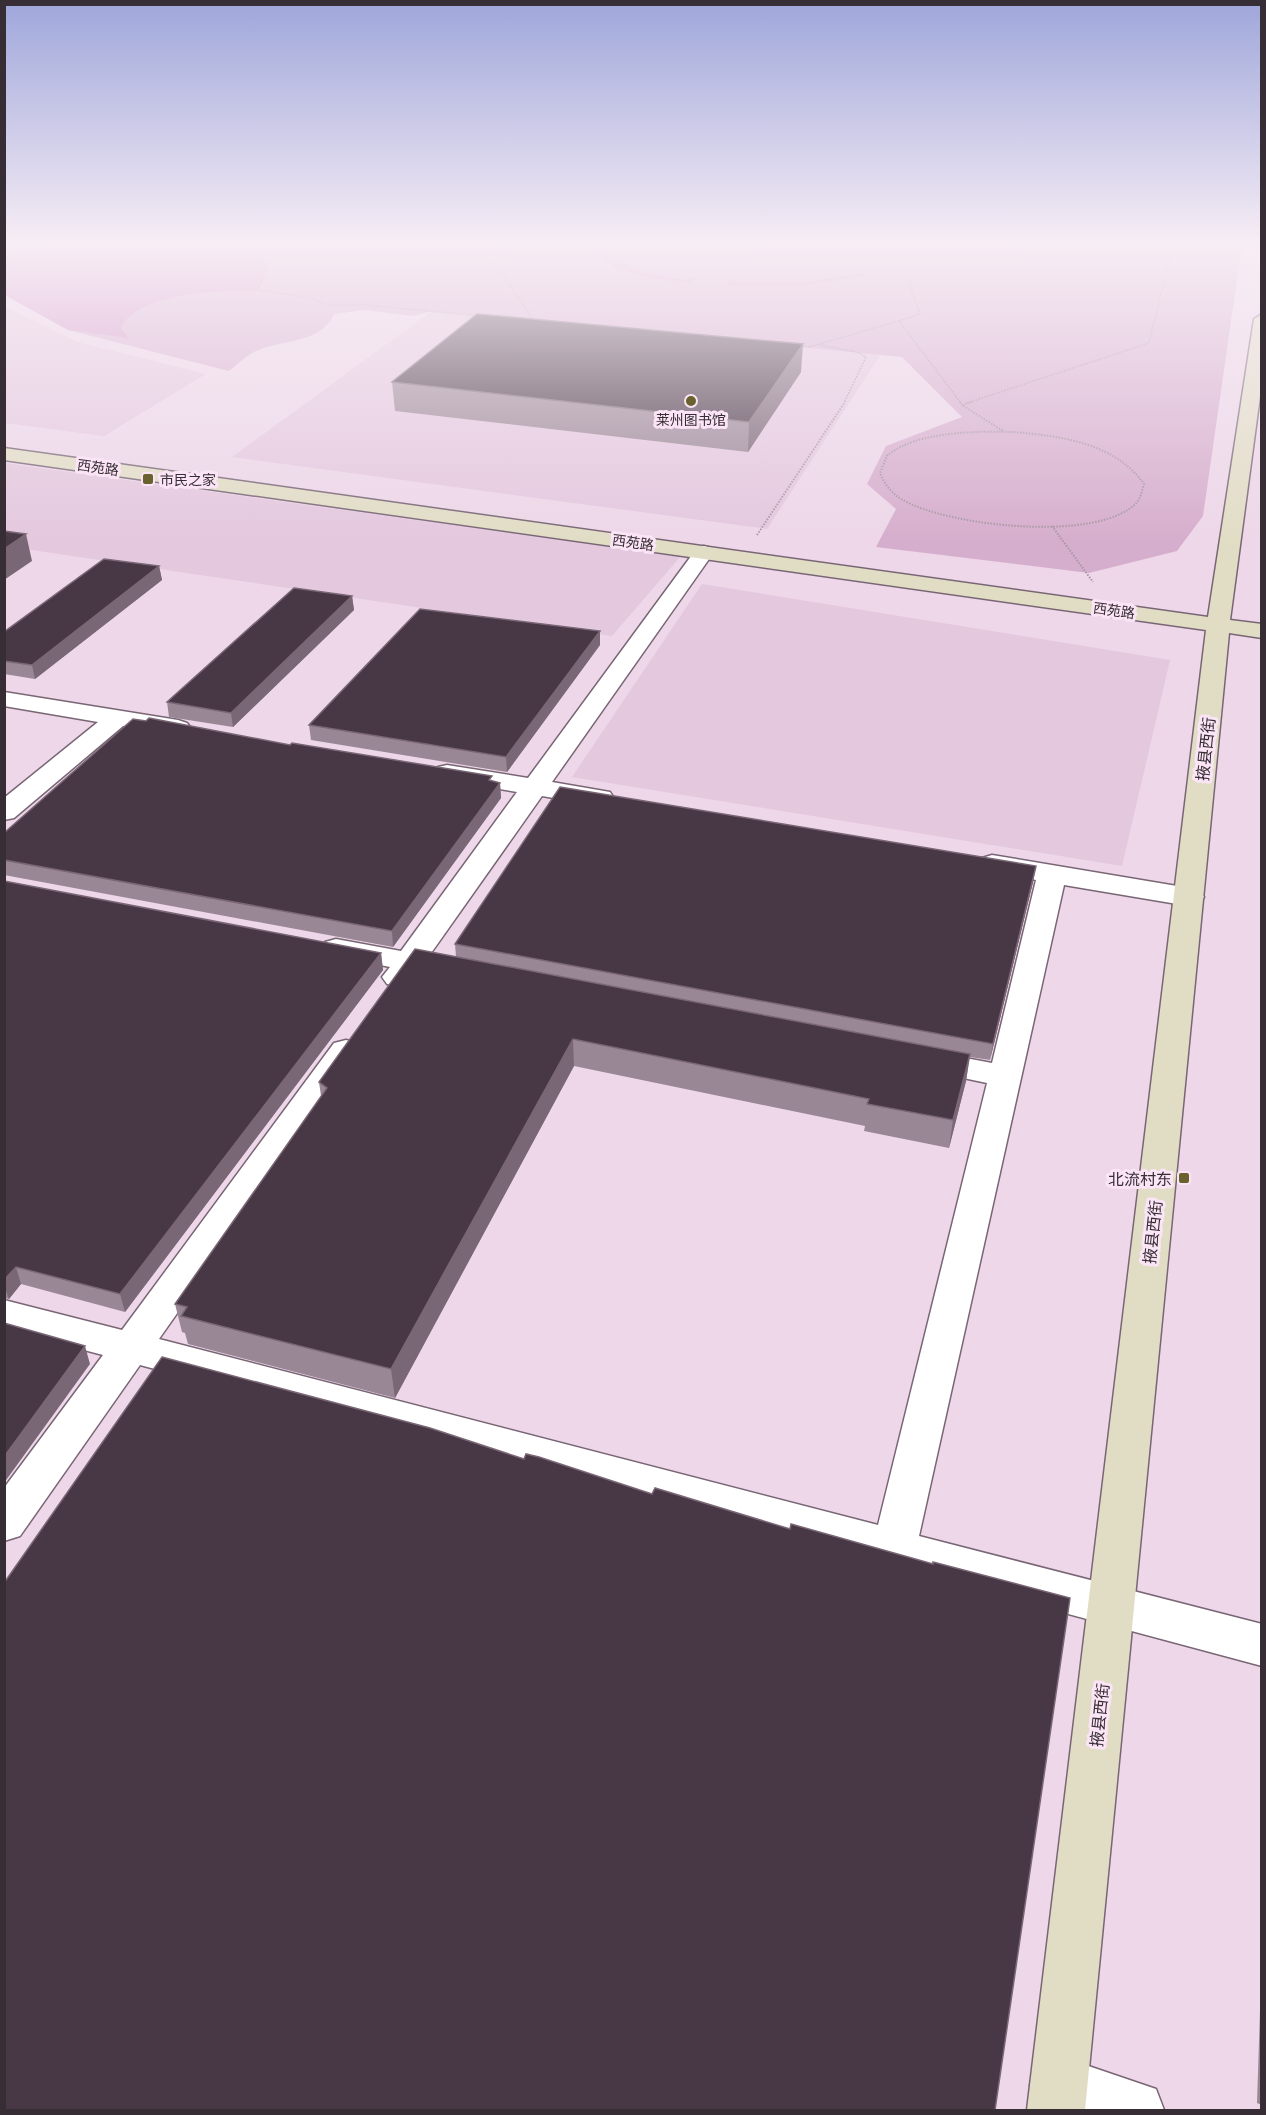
<svg xmlns="http://www.w3.org/2000/svg" width="1266" height="2115" font-family="Commissioner,'Noto Sans SC',sans-serif">
  <rect width="100%" height="100%" fill="#edd7e8"/>
  <path fill="#e4c8de" d="M 4,306 L 78,342 L 206,374 L 104,436 L 5,423 Z
    M 432,311 L 881,354 L 767,529 L 232,457 Z
    M 5,463 L 680,557 L 612,636 L 5,546 Z
    M 702,584 L 1170,660 L 1122,866 L 572,777 Z"/>
  <path fill="#d6aecd" d="M 5,245 L 1242,245 L 1203,516 L 1177,551 L 1089,573 L 876,547 L 896,509 L 867,484 L 886,446 L 962,417 L 902,357 L 432,311 L 413,316 L 365,310 L 334,314 C 321,344 282,339 256,351 C 247,355 237,365 229,371 L 68,330 L 5,295 Z"/>
  <path fill="#d091c4" d="M 59,245 L 249,245 L 268,267 L 258,290 C 221,291 139,291 121,328 L 128,338 L 68,330 L 5,295 L 5,249 Z
    M 596,253 C 610,253 622,264 636,269 C 652,274 668,277 684,280 L 688,277 L 696,278 L 690,283 C 660,279 617,277 596,253 Z
    M 860,273 L 867,275 L 805,285 L 725,286 L 731,280 L 737,281 L 736,284 L 803,283 Z"/>
  <g fill="none" stroke-linecap="round" stroke-linejoin="round">
    <g stroke="#796675" stroke-width="3">
      <path id="minor" d="M 704,546 L 711,548 L 714,552 L 552,782 L 610,792 L 614,798 L 610,804 L 601,806 L 542,796 L 429,956 L 462,962 L 466,969 L 462,976 L 451,978 L 417,972 L 409,984 L 398,986 L 387,984 L 382,977 L 390,967 L 325,954 L 321,948 L 325,942 L 336,939 L 401,951 L 517,792 L 438,779 L 434,773 L 438,767 L 447,765 L 528,778 L 697,548 Z
        M 4,692 L 178,720 L 187,723 L 191,728 L 187,733 L 178,736 L 123,726 L 14,818 L 4,820 L 4,798 L 98,722 L 4,706 Z
        M 992,855 L 1189,888 L 1199,891 L 1204,897 L 1199,903 L 1189,906 L 1064,885 L 919,1536 L 1262,1624 L 1262,1666 L 140,1365 L 20,1536 L 4,1541 L 4,1488 L 103,1355 L 4,1329 L 4,1300 L 122,1330 L 334,1043 L 346,1040 L 358,1043 L 362,1050 L 159,1339 L 878,1525 L 987,1083 L 911,1067 L 906,1060 L 911,1053 L 923,1050 L 992,1063 L 1036,880 L 982,870 L 978,864 L 982,858 Z
        M 1059,2056 L 1156,2089 L 1164,2110 L 1051,2110 L 1039,2105 L 1030,2085 L 1039,2065 Z"/>
    </g>
    <g stroke="#796675" stroke-width="3">
      <path id="secondary" d="M 1262,314 L 1262,381 L 1230,620 L 1262,624 L 1262,638 L 1229,633 L 1085,2110 L 1027,2110 L 1206,630 L 4,460 L 4,448 L 1208,617 L 1254,319 Z"/>
    </g>
    <path stroke="#a796a3" stroke-width="1.5" stroke-dasharray="1.5 1.5" stroke-linecap="butt" d="M 249,245 L 268,267 L 258,290 L 311,298 L 327,305 L 367,305 L 478,316
      M 503,245 L 495,263 L 534,321
      M 496,262 L 555,245
      M 908,279 L 920,314 L 899,321 L 961,403
      M 820,345 L 857,352 L 866,357 L 844,403
      M 799,346 L 809,347 L 899,321
      M 967,403 L 1149,343 L 1173,245"/>
    <path stroke="#a796a3" stroke-width="2" stroke-dasharray="1.5 1.5" stroke-linecap="butt" d="M 960,402 L 962,405
      M 972,402 L 962,405 L 1003,431
      M 1014,432 C 1061,436 1115,443 1144,484 C 1142,490 1141,497 1138,501 C 1102,544 947,526 903,500 C 892,494 885,485 880,473 L 887,456 C 915,431 978,431 1014,432 Z
      M 1052,526 L 1093,582
      M 757,535 L 845,402"/>
    <use href="#minor" fill="#fff" fill-rule="evenodd"/>
    <use href="#secondary" fill="#e1ddc5" fill-rule="evenodd"/>
  </g>
  <path fill="#9a8796" d="M 801,372 L 748,452 L 395,411 L 392,382 Z
    M 159,566 L 162,580 L 35,679 L 4,674 L 4,632 Z
    M 352,596 L 354,610 L 233,727 L 169,717 L 167,702 Z
    M 600,631 L 600,645 L 507,772 L 311,740 L 309,725 Z
    M 492,781 L 500,783 L 501,798 L 393,947 L 4,875 L 4,833 Z
    M 4,881 L 381,953 L 383,970 L 125,1312 L 21,1284 L 9,1299 L 4,1298 Z
    M 1033,882 L 990,1060 L 970,1057 L 966,1081 L 949,1148 L 864,1131 L 865,1126 L 574,1066 L 395,1398 L 188,1344 L 185,1333 L 182,1332 L 175,1304 L 321,1096 L 319,1082 L 456,957 L 455,944 Z
    M 1262,1949 L 1262,2105 L 1257,2103 Z"/>
  <path fill="#7a6776" d="M 803,344 L 801,372 L 748,452 L 749,422 Z
    M 26,534 L 32,561 L 4,580 L 4,549 Z
    M 159,566 L 162,580 L 35,679 L 32,665 Z
    M 352,596 L 354,610 L 233,727 L 231,713 Z
    M 600,631 L 600,645 L 507,772 L 506,757 Z
    M 500,783 L 501,798 L 393,947 L 392,931 Z
    M 1036,866 L 1033,882 L 990,1060 L 993,1044 Z
    M 381,953 L 383,970 L 125,1312 L 120,1294 Z
    M 573,1039 L 574,1066 L 395,1398 L 391,1369 Z
    M 970,1054 L 966,1081 L 949,1148 L 953,1120 Z
    M 16,1267 L 21,1284 L 9,1299 L 4,1285 L 4,1280 Z
    M 85,1346 L 90,1364 L 4,1483 L 4,1457 Z"/>
  <path fill="#483745" stroke="#7a6776" stroke-width="1.5" d="M 477,314 L 803,344 L 749,422 L 392,382 Z
    M 4,531 L 26,534 L 4,549 Z
    M 104,559 L 159,566 L 32,665 L 4,661 L 4,632 Z
    M 294,588 L 352,596 L 231,713 L 167,702 Z
    M 420,609 L 600,631 L 506,757 L 309,725 Z
    M 149,718 L 290,745 L 292,743 L 492,776 L 489,780 L 500,783 L 392,931 L 4,860 L 4,833 L 133,719 L 146,721 Z
    M 560,787 L 1036,866 L 993,1044 L 455,944 Z
    M 4,881 L 381,953 L 120,1294 L 16,1267 L 4,1280 Z
    M 415,949 L 970,1054 L 953,1120 L 867,1104 L 869,1099 L 573,1039 L 391,1369 L 181,1316 L 187,1307 L 175,1304 L 327,1088 L 319,1082 Z
    M 4,1323 L 85,1346 L 4,1457 Z
    M 162,1357 L 430,1428 L 524,1459 L 526,1454 L 539,1457 L 652,1494 L 655,1488 L 790,1529 L 791,1524 L 933,1564 L 933,1562 L 1070,1598 L 995,2110 L 4,2110 L 4,1583 Z"/>
  <linearGradient id="sky" x2="0" y2="1"><stop stop-color="#9ea6da"/><stop offset="0.45" stop-color="#f7edf5"/><stop offset="1" stop-color="#f7edf5" stop-opacity="0"/></linearGradient>
  <rect width="1266" height="541" fill="url(#sky)"/>
  <g fill="#69612e" stroke="#fae4f5" stroke-width="2">
    <circle cx="691" cy="401" r="6"/>
    <rect x="142" y="473" width="12" height="12" rx="3"/>
    <rect x="1178" y="1172" width="12" height="12" rx="3"/>
  </g>
  <g text-anchor="middle" dominant-baseline="central" stroke-width="6" stroke-linejoin="round" paint-order="stroke">
    <g font-size="14" fill="#372e35" stroke="#fae4f5">
      <text x="691" y="419">莱州图书馆</text>
      <text x="160" y="479" text-anchor="start">市民之家</text>
    </g>
    <g font-size="14" fill="#372e35" stroke="#fae4f5">
      <text transform="translate(98 467) rotate(8)">西苑路</text>
      <text transform="translate(633 542) rotate(8)">西苑路</text>
      <text transform="translate(1114 610) rotate(8)">西苑路</text>
    </g>
    <g font-size="16" fill="#372e35" stroke="#fae4f5">
      <text transform="translate(1205 749) rotate(-84)">掖县西街</text>
      <text transform="translate(1152 1232) rotate(-84)">掖县西街</text>
      <text transform="translate(1099 1715) rotate(-84)">掖县西街</text>
    </g>
    <g font-size="16" fill="#372e35" stroke="#fae4f5" text-anchor="end">
      <text x="1172" y="1178">北流村东</text>
    </g>
  </g>
  <rect width="1266" height="2115" fill="none" stroke="#372e35" stroke-width="12"/>
</svg>
